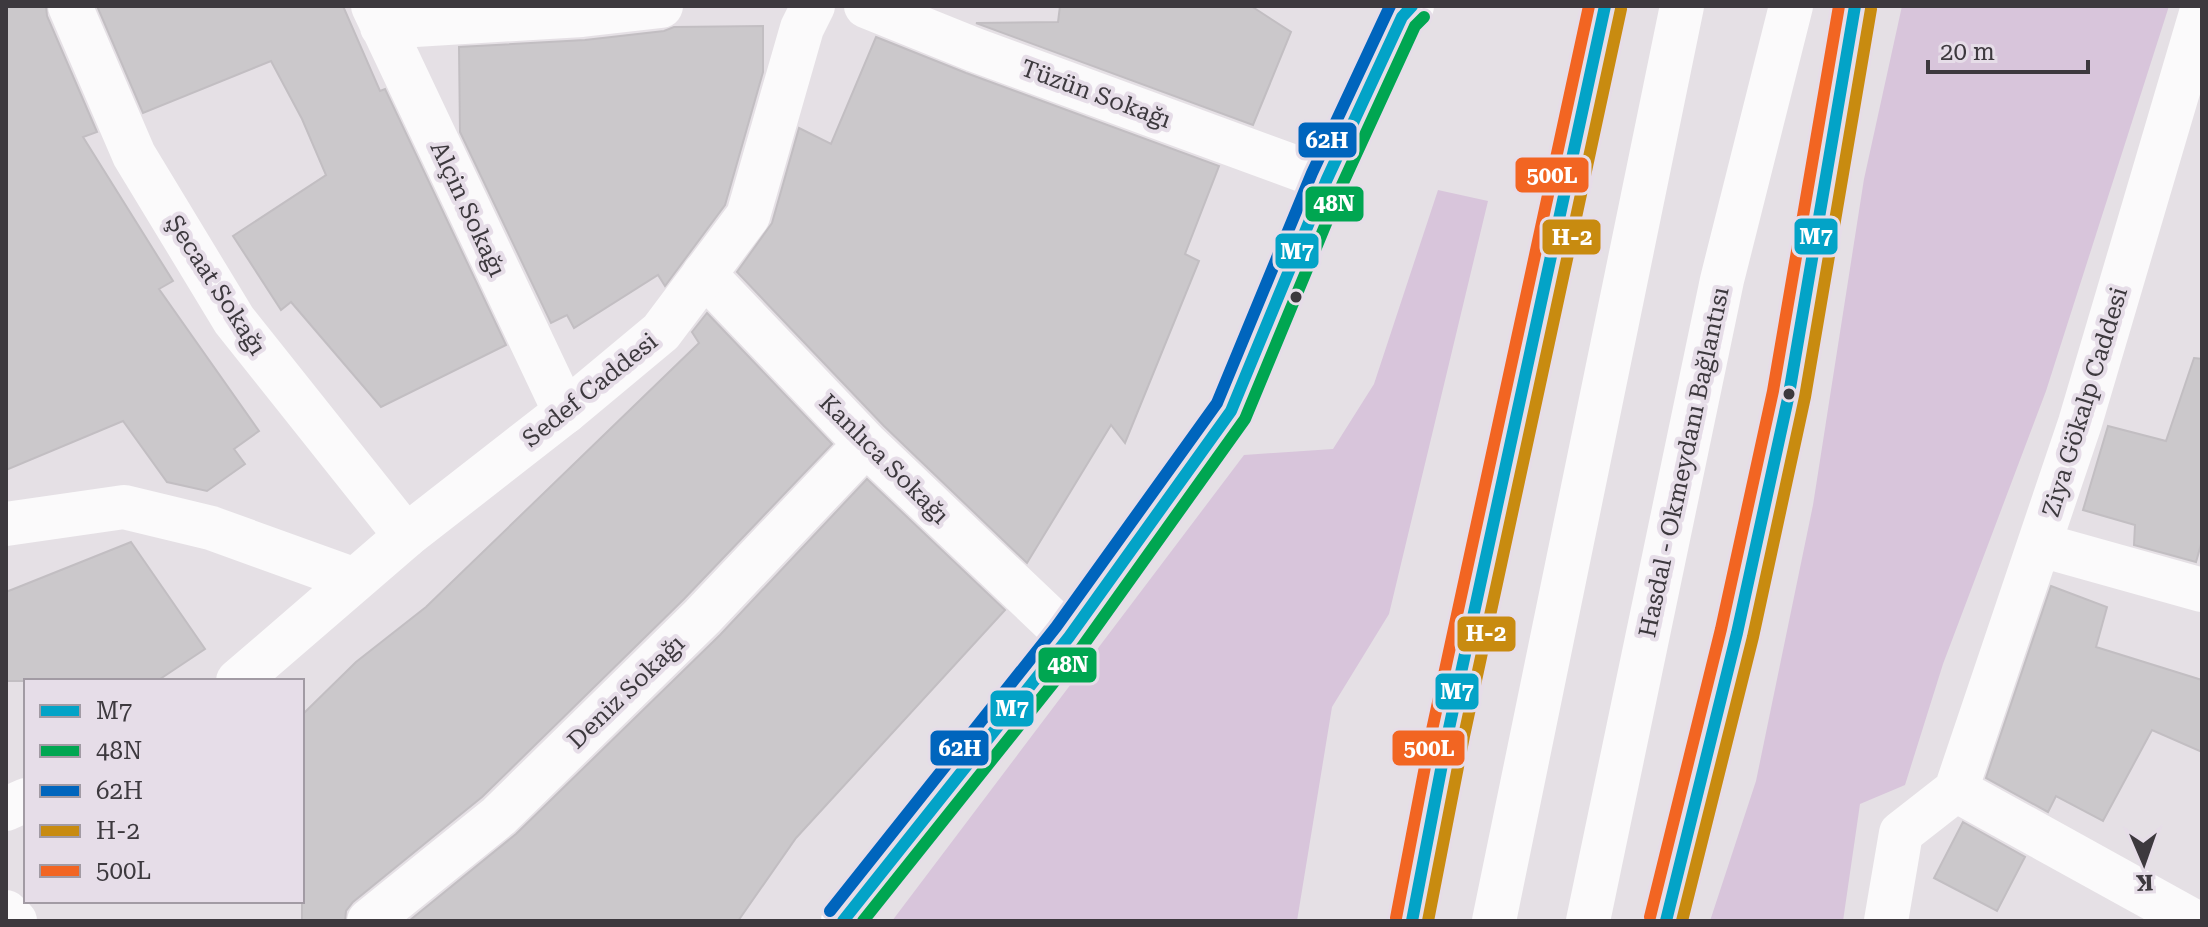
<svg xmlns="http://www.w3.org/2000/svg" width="2208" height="927" font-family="'Roboto Serif',serif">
  <rect width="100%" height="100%" fill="#e5e0e5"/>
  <path fill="#d8c5db" d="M 1902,6 L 2169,6 L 2046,391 L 1943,664 L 1905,785 L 1860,804 L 1843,921 L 1710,921 L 1756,781 L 1813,505 L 1864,179 Z
    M 1438,190 L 1488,201 L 1389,614 L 1332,707 L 1297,921 L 892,921 L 1244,455 L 1333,449 L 1374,384 Z"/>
  <path fill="#cbc8cb" stroke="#c2bec2" stroke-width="2" d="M 6,6 L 46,6 L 47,16 L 97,132 L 83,137 L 173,281 L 159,289 L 259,431 L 234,449 L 245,464 L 207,491 L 167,482 L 123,421 L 6,470 Z
    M 97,6 L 343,6 L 380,91 L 385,89 L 506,345 L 381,407 L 291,302 L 281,310 L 233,236 L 326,175 L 302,119 L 271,61 L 143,113 Z
    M 1060,6 L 1251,6 L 1291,32 L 1253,125 L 976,23 L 1058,22 Z
    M 763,26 L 763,72 L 725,205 L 665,286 L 658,275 L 574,328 L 567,315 L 551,323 L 460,132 L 459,47 L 585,40 L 664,31 L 674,27 Z
    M 876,37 L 966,73 L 1219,166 L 1185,254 L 1199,261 L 1125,443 L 1111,425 L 1027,563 L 884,426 L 737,272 L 772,223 L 799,128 L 831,144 Z
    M 707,313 L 832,444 L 684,599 L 482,797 L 353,902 L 346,911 L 345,921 L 302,921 L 302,715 L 356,662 L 426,607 L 699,343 L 692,332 Z
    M 2194,358 L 2202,359 L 2202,541 L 2196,562 L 2134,545 L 2135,525 L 2083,510 L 2108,426 L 2166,441 Z
    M 867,479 L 1005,610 L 796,838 L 738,921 L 409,921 L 516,834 L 720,635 Z
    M 131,542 L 205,649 L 157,681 L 6,681 L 6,592 Z
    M 2051,586 L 2107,607 L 2096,647 L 2202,680 L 2202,752 L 2152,730 L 2103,821 L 2056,796 L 2048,812 L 1986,778 Z
    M 1963,822 L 2025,857 L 1997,911 L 1934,878 Z"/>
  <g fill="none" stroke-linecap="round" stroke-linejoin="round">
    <path stroke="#fbfafb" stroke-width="44" d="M 70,6 L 134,155 L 234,320 L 406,536
      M 373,6 L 565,412
      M 866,6 L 975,50 L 1327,179
      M 382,27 L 582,15 L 661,6
      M 704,274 L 866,444 L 1069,637
      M 2041,545 L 2202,590
      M 1956,790 L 2080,423 L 2202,10
      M 1956,790 L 2193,921
      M 6,912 L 15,921
      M 369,921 L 499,816 L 702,617 L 866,444
      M 1886,921 L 1901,833 L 1956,790"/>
    <path stroke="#fbfafb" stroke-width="44" d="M 6,524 L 124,507 L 211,528 L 355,580
      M 238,681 L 406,536 L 565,412 L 661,332 L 748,216 L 802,28 L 813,6
      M 6,809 L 26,800
      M 843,921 L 1069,637 L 1231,411 L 1327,179 L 1402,17 L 1412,6"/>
    <path stroke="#fbfafb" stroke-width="44" d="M 1412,921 L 1448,733 L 1605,6
      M 1494,921 L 1682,6
      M 1588,921 L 1722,280 L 1791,6"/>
    <g stroke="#e6dde8" stroke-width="18">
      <path id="bus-1" d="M 843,921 L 1069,637 L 1231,411 L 1327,179 L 1402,17 L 1412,6
        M 1412,921 L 1448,733 L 1605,6
        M 1666,921 L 1737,633 L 1789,394 L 1855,6"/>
    </g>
    <g stroke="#e6dde8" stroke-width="18">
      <path id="bus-2" d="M 863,921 L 1082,647 L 1245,419 L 1342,185 L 1415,26 L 1424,17"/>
    </g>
    <g stroke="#e6dde8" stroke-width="18">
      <path id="bus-3" d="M 830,911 L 1056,627 L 1217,403 L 1312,173 L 1390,6"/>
    </g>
    <g stroke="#e6dde8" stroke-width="18">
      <path id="bus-4" d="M 1428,921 L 1464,736 L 1621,9
        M 1682,921 L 1753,637 L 1805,397 L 1871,9"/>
    </g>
    <g stroke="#e6dde8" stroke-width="18">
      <path id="bus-5" d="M 1650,917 L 1721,629 L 1773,391 L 1839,6
        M 1396,918 L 1432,730 L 1589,6"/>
    </g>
    <use href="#bus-1" stroke="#03a3c7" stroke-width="12"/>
    <use href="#bus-2" stroke="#00a651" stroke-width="12"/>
    <use href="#bus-3" stroke="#0065bd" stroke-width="12"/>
    <use href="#bus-4" stroke="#c88b10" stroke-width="12"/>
    <use href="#bus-5" stroke="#f26522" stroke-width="12"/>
  </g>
  <g fill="#3d393e" stroke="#e6dde8" stroke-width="3">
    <circle cx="1296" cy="297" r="7"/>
    <circle cx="1789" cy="394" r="7"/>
  </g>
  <g text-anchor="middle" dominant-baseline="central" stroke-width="8" stroke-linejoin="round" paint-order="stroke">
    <g font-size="24" fill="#3d393e" stroke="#e6dde8">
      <text transform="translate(1096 94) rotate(20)">Tüzün Sokağı</text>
      <text transform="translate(468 209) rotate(65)">Alçin Sokağı</text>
      <text transform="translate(216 285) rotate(57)">Şecaat Sokağı</text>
      <text transform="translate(590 390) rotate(-39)">Sedef Caddesi</text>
      <text transform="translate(2085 402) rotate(-73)">Ziya Gökalp Caddesi</text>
      <text transform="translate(884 459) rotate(45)">Kanlıca Sokağı</text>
      <text transform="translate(1684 462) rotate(-78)">Hasdal - Okmeydanı Bağlantısı</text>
      <text transform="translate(626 692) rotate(-44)">Deniz Sokağı</text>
    </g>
  </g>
  <g stroke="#e6dde8" stroke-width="3">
    <rect x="1297" y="121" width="61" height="38" rx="8" fill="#0065bd"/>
    <rect x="1514" y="156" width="76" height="38" rx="8" fill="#f26522"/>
    <rect x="1304" y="185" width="61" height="38" rx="8" fill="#00a651"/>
    <rect x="1793" y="217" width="46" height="39" rx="8" fill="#03a3c7"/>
    <rect x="1541" y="218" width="61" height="38" rx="8" fill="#c88b10"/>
    <rect x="1274" y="232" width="46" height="38" rx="8" fill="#03a3c7"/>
    <rect x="1456" y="615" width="61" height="38" rx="8" fill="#c88b10"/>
    <rect x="1037" y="646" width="61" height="38" rx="8" fill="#00a651"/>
    <rect x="1434" y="672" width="46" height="39" rx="8" fill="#03a3c7"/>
    <rect x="989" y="689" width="46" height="39" rx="8" fill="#03a3c7"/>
    <rect x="1391" y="729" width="75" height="38" rx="8" fill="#f26522"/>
    <rect x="929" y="729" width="61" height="38" rx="8" fill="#0065bd"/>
  </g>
  <g font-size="22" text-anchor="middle" font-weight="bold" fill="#fff">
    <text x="1327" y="148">62H</text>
    <text x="1552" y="183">500L</text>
    <text x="1334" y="211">48N</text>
    <text x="1816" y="244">M7</text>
    <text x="1572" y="245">H-2</text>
    <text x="1297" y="259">M7</text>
    <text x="1486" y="641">H-2</text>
    <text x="1068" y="672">48N</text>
    <text x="1457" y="699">M7</text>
    <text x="1012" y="716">M7</text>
    <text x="1429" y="756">500L</text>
    <text x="960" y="756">62H</text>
  </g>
  <rect width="2208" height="927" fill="none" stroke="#3d393e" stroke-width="16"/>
  <rect x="24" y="679" width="280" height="224" fill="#e6dde8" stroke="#a29ba4" stroke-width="2"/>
  <rect x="40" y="705" width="40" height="12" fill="#03a3c7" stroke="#a29ba4" stroke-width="2"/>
  <text x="96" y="719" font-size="24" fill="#3d393e">M7</text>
  <rect x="40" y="745" width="40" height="12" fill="#00a651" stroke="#a29ba4" stroke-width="2"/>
  <text x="96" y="759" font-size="24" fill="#3d393e">48N</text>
  <rect x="40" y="785" width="40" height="12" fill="#0065bd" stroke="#a29ba4" stroke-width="2"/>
  <text x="96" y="799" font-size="24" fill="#3d393e">62H</text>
  <rect x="40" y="825" width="40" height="12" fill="#c88b10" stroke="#a29ba4" stroke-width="2"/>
  <text x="96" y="839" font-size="24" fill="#3d393e">H-2</text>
  <rect x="40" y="865" width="40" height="12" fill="#f26522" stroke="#a29ba4" stroke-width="2"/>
  <text x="96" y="879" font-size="24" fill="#3d393e">500L</text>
  <g transform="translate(2144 863) rotate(178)" stroke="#e6dde8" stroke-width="6" paint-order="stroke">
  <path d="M0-6L14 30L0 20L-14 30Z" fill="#3d393e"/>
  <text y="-12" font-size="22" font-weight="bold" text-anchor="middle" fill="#3d393e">K</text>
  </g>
  <path d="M1928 60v12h160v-12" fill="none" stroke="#3d393e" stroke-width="4"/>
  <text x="1940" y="60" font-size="24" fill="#3d393e" stroke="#e6dde8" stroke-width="6" paint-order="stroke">20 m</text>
</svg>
